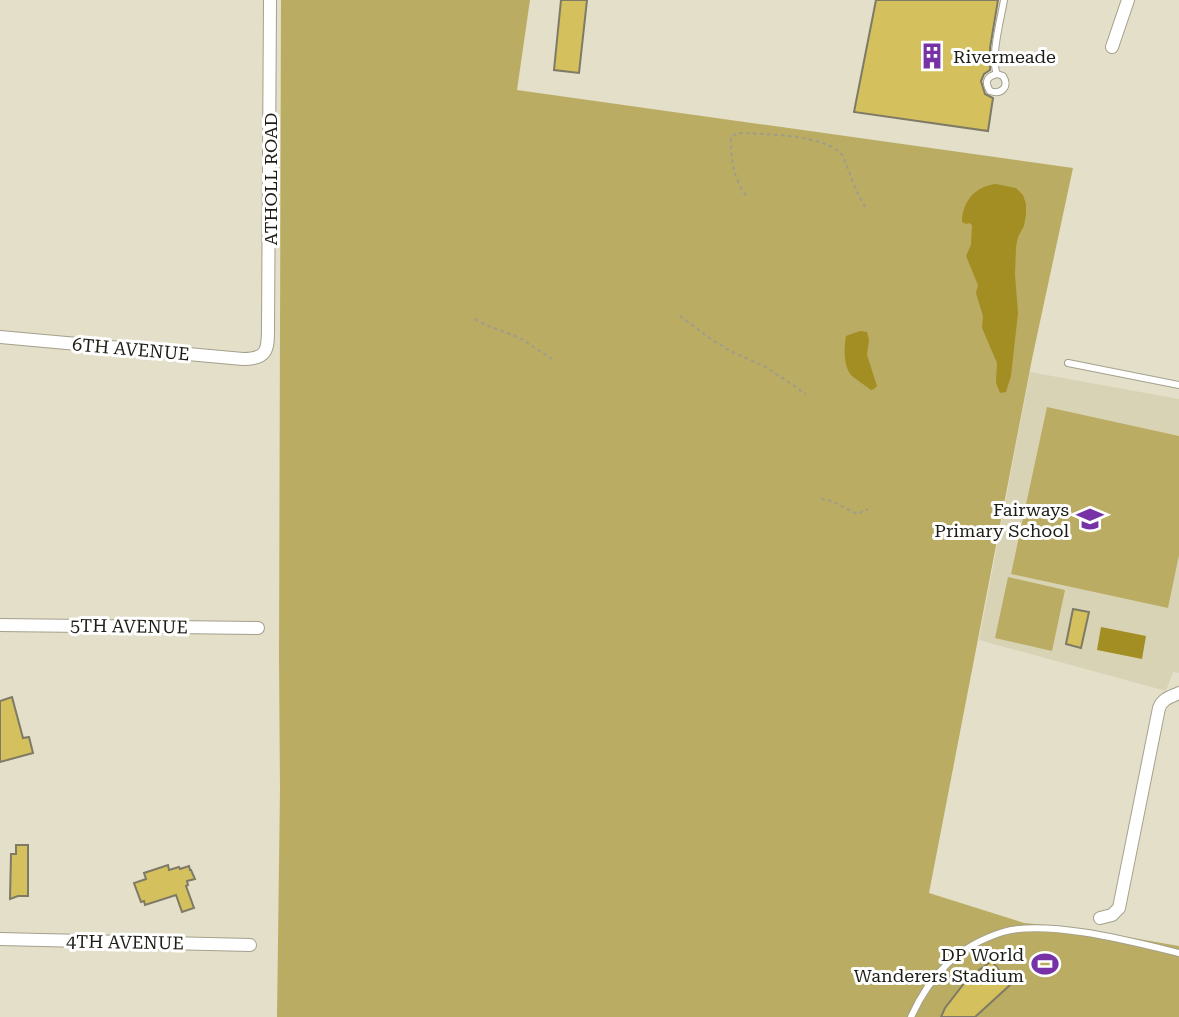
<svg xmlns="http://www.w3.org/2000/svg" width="1179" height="1017" font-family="'Roboto Serif',serif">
  <rect width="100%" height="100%" fill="#e3dfc9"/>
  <path fill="#d9d3b6" d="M 1030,372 L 1179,399 L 1179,673 L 1173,672 L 1166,691 L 979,640 Z"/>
  <path fill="#bbac63" d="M 281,0 L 530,0 L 517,90 L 1073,168 L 1032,359 L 929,893 L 1024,923 L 1069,927 L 1179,946 L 1179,1017 L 277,1017 L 280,789 L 279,659 Z
    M 1047,407 L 1179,436 L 1179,555 L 1168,608 L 1011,574 Z
    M 1008,577 L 1065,590 L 1052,651 L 995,638 Z"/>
  <path fill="#a28e23" d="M 996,184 L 1016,188 L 1023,195 L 1026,204 L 1026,215 L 1024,226 L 1018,237 L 1016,247 L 1015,275 L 1018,313 L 1011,376 L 1006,392 L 1000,393 L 996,383 L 997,363 L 982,328 L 983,316 L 976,293 L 978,285 L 966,256 L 971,245 L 972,225 L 969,223 L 966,224 L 962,222 C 962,202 975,186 996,184 Z
    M 860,331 L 867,332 L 869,340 L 867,355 L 877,386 L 874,389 L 871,390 C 865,385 858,381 852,376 C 843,367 844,347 846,336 Z
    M 1101,627 L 1146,636 L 1142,659 L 1097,650 Z"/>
  <path fill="#d4c05d" stroke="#7e7a66" stroke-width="2" d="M 561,0 L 587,0 L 579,73 L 554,70 Z
    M 876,0 L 998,0 L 990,48 L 990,70 L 984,74 L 981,81 L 985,94 L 993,98 L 988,131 L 854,112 Z
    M 1073,609 L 1089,612 L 1081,648 L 1066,644 Z
    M 12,697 L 23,738 L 29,737 L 33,753 L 0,762 L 0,701 Z
    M 16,845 L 28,845 L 28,896 L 18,896 L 10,899 L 11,854 L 16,854 Z
    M 168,865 L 169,870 L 179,867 L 180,869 L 189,866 L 190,870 L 191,870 L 195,879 L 187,881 L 188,885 L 186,886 L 194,908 L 182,912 L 176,895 L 145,905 L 144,901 L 141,902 L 134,883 L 146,879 L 144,873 Z
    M 992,961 L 1010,985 L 975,1017 L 941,1017 L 945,1008 L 969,977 Z"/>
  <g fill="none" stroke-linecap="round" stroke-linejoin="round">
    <g stroke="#a4a08c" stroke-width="8">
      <path id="service" d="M 997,74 C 987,76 984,82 990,91 C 1001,95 1010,87 1003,76 L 997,74 C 990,58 1001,18 1004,0
        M 1068,363 L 1179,385
        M 911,1017 C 930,975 958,946 1003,932 C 1047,919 1134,942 1179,953"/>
    </g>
    <g stroke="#a4a08c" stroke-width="14">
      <path id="minor" d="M 1112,47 L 1128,0
        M 0,337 L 243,359 C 267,359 268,350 268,329 L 270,0
        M 0,625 L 258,628
        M 1100,918 L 1112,915 L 1119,908 L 1159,708 C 1163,698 1171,697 1179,693
        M 0,939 L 250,945"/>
    </g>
    <path stroke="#9f9c8b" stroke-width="2" stroke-dasharray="3.5 3.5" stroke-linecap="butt" d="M 746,195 C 733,179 731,158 731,139 L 736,133 C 762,134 827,134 843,156 L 856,190 L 867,210
      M 680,316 L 711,339 L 730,351 L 766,367 L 806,394
      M 475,319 L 486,325 L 520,338 L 552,359
      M 821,499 L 832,501 L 857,514 L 868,509"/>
    <use href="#service" stroke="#fff" stroke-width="6"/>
    <use href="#minor" stroke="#fff" stroke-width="12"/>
  </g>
  <defs>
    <g id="building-bare" transform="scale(2.1)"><path d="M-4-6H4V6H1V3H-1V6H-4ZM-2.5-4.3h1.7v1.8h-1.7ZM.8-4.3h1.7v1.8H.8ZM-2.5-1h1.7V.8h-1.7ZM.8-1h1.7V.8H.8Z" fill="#7733a6" stroke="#fff" stroke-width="2.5" paint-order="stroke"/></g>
    <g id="school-bare" transform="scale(2.1)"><path d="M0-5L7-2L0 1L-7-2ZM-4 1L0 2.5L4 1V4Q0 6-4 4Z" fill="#7733a6" stroke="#fff" stroke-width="2.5" paint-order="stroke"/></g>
    <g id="stadium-bare" transform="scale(2.1)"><path d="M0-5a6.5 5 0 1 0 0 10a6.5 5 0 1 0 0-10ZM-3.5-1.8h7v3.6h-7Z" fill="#7733a6" stroke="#fff" stroke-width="2.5" paint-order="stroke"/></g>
  </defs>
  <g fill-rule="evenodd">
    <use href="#building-bare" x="932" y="56"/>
    <use href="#school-bare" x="1090" y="519"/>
    <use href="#stadium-bare" x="1045" y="964"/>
  </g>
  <g text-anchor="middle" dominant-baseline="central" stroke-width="6" stroke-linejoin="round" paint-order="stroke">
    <g font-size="18" fill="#1e1d15" stroke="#fff" text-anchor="end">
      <text x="953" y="56" text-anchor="start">Rivermeade</text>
      <text x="1069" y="509">Fairways<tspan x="1069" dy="21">Primary School</tspan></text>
      <text x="1024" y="954">DP World<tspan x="1024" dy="21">Wanderers Stadium</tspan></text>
    </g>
    <g font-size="18" fill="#1e1d15" stroke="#fff">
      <text transform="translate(270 179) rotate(-90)">ATHOLL ROAD</text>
      <text transform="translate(131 349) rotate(5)">6TH AVENUE</text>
      <text transform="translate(129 626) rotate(1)">5TH AVENUE</text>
      <text transform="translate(125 942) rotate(1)">4TH AVENUE</text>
    </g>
  </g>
</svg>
